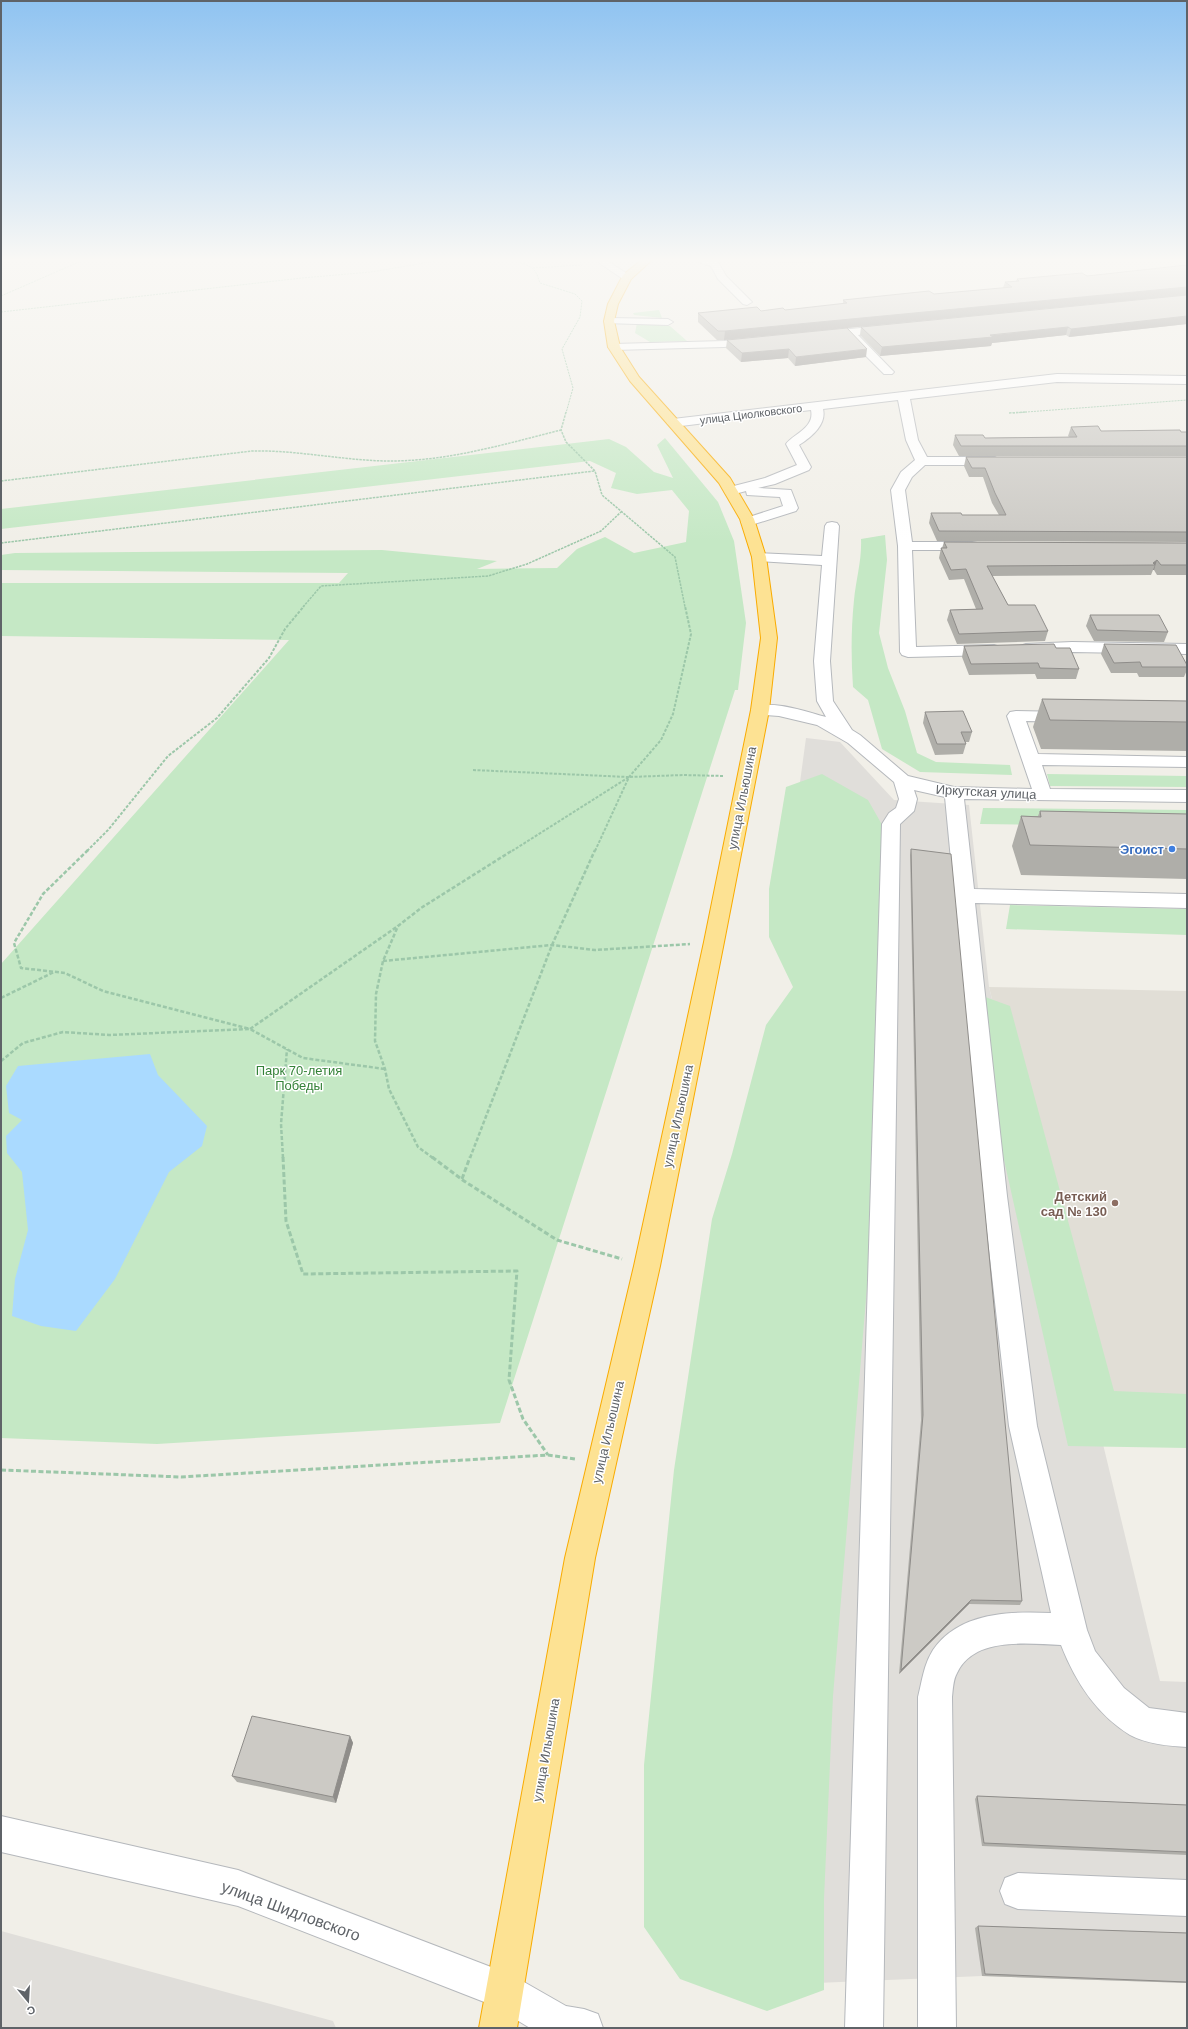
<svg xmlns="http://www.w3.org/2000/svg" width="1188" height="2029" font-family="Helvetica,sans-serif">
  <rect width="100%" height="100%" fill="#f1efe8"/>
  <path fill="#e0deda" d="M 806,738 L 840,742 L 894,800 L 969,805 L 989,987 L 1096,1415 L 1160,1681 L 1187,1682 L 1187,1983 L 982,1976 L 793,1984 L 859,1080 L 780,929 Z
    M 1,1931 L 333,2021 L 336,2028 L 1,2028 Z"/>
  <path fill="#e1ded6" d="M 989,987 L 1187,991 L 1187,1418 L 1096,1415 Z"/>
  <path fill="#c5e8c5" d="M 659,310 L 662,318 L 634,315 L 633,313 Z
    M 637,323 L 670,326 L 687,341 L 650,342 L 635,333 Z
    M 665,438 L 718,502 L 734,541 L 746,623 L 738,690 L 735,690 L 500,1423 L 157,1444 L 1,1438 L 1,964 L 289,640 L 1,636 L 1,583 L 339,583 L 348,573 L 1,570 L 1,555 L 15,553 L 382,550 L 497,561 L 477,569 L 557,568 L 577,549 L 605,537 L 634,553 L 686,542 L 689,511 L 672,490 L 637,494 L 611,488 L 616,473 L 590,461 L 1,529 L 1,509 L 609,439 L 626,447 L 654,472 L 673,478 L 657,445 Z
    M 885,535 L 887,560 L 879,633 L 888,668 L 905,711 L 917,753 L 936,762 L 1010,765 L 1012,775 L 920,772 L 882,749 L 868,700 L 853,687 C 851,658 851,629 854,600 C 856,579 862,560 861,539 Z
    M 822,774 L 868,800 L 885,830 L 882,1106 L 833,1696 L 824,1899 L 824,1990 L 767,2011 L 680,1979 L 644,1927 L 644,1765 L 674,1470 L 712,1219 L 732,1154 L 766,1025 L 793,987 L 769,937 L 769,889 L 786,787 Z
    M 1047,774 L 1187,776 L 1187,787 L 1050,786 Z
    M 983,808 L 1187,810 L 1187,827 L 980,824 Z
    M 1010,905 L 1187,909 L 1187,935 L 1006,929 Z
    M 966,990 L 1010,1006 L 1114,1391 L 1187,1394 L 1187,1448 L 1068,1446 Z"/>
  <path fill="#aadaff" d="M 150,1054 L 158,1075 L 207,1126 L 202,1146 L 169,1172 L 115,1279 L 76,1331 L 41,1326 L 12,1316 L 15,1279 L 28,1230 L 22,1172 L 7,1153 L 6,1136 L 22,1120 L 9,1113 L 6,1086 L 18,1066 Z"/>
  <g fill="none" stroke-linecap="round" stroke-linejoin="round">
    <g stroke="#b5b8bc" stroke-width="2">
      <path id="minor" d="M 592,258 L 603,258 L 632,277 L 631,279 L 623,279 Z
        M 664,258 L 706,258 L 718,262 L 726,276 L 752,302 L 747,305 L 743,304 L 718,279 L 711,266 L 695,261 L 669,261 Z
        M 768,258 L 827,258 L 822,261 C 811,261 775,265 768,258 Z
        M 609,318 L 668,319 L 673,322 L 668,325 L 605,323 L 604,321 Z
        M 890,325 L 895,328 L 894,330 L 858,335 L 892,370 L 894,372 L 892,374 L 884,374 L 846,336 L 821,338 L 816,335 L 821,332 Z
        M 757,338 L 763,341 L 761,343 L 724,347 L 614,350 L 608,347 L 614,344 L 724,341 Z
        M 1057,374 L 1187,376 L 1187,384 L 1057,382 L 910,399 L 918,440 L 927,457 L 995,457 L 1002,461 L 995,465 L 925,465 L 912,477 L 905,490 L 912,542 L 972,542 L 977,543 L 979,546 L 977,549 L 972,550 L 912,550 L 916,647 L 994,645 L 1000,647 L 1002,650 L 1000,653 L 994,655 L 908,657 L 902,655 L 900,652 L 898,546 L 891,490 L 901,472 L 915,460 L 906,440 L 898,400 L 823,409 C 827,425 810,438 799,445 L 811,467 L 809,470 L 775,484 L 758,488 L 791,490 L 798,508 L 796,511 L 748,526 L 743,525 L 741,522 L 743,519 L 783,506 L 780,497 L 747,495 L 746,491 L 731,495 L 726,494 L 724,491 L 726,488 L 765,478 L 797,465 L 786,444 C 793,434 815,428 811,410 L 673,427 L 667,423 L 673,419 Z
        M 832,522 L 837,523 L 839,526 L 830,661 L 833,701 L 852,730 L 860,735 L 908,776 L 954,787 L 1032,789 L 1007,716 L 1010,712 L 1016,711 L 1066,712 L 1072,713 L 1075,717 L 1072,721 L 1066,722 L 1026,721 L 1038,754 L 1187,757 L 1187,767 L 1042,765 L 1050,789 L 1187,790 L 1187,802 L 964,799 L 974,889 L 1187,894 L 1187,908 L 975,903 L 1007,1196 L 1037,1426 L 1087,1630 L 1095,1651 L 1124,1688 L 1149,1708 L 1187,1713 L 1187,1747 C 1169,1746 1146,1744 1130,1735 C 1096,1714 1075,1681 1061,1645 C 1029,1644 974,1636 957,1673 C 953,1680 953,1689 952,1697 L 956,2028 L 918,2028 L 918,1697 C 922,1681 924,1664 933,1650 C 959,1612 1010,1611 1051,1613 L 1009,1426 L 983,1196 L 945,797 L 914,790 L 917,799 L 914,811 L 900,824 L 883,2028 L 845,2028 L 882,824 L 889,813 L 896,808 L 899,799 L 894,782 L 848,743 L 817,725 L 779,716 L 754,714 L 751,710 L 754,706 C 776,701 804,711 826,717 L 817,701 L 814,661 L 822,565 L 759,561 L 754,560 L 752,557 L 754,554 L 759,553 L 822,556 L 825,526 L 827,523 Z
        M 1072,642 L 1187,644 L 1187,654 L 1072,652 L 1026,654 L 1020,652 L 1018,649 L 1020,646 L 1026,644 Z
        M 1,1816 L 238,1870 L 504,1972 L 517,1978 L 566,2006 L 584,2009 L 598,2014 L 603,2028 L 530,2028 L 492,2005 L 238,1906 L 1,1852 Z
        M 1018,1873 L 1187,1880 L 1187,1916 L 1018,1909 L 1005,1904 L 1000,1891 L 1005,1878 Z"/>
    </g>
    <g stroke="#f9ab00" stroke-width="2">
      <path id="highway" d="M 644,258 L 654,258 L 631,279 L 618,304 L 614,321 L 620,347 L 639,377 L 730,478 L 754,519 L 766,557 L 777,638 L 769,710 L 724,942 L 660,1266 L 595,1558 L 517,2028 L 479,2028 L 565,1558 L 634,1266 L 704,942 L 751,710 L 761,638 L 752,557 L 740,519 L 719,483 L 630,381 L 608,347 L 604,321 L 608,304 L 623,275 Z"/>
    </g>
    <path stroke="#9cc7a9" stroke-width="1" stroke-dasharray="2 1" stroke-linecap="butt" d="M 470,258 C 489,259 517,256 533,269 C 537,272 538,278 540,283 L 575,294 L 582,301 L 580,317 L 562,349 L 573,388 L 566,413
      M 533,268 L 582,265
      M 1,296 L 88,258
      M 1,312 L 302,278 L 371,272 L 454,258
      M 1013,413 L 1187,400"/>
    <path stroke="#9cc7a9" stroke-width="1.5" stroke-dasharray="2.5 1" stroke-linecap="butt" d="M 566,412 L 561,430 L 566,442 L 595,471 L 602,495 L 675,557 L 685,607
      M 1009,413 L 1027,412
      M 1,481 L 252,451 C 299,450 345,461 391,461 C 449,461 505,444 561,430
      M 1,543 L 594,471
      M 303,607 L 321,586 L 488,576 L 527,564 L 601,531 L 622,511"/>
    <path stroke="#9cc7a9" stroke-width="2" stroke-dasharray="3 1.5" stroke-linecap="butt" d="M 473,770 L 628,777
      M 87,851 L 108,830 L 168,756 L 217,718 L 269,658 L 285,629 L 304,606
      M 512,851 L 629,777 L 683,775 L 724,776
      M 595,851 L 629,777 L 661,740 L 673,714 L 691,634 L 685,606"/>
    <path stroke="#9cc7a9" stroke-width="2.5" stroke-dasharray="4 2" stroke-linecap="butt" d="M 88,850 L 43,894 L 14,943 L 21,968 L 65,973 L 103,991 L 250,1029 L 398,926
      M 383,961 L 552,945 L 595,950 L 690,944
      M 1,998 L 54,972
      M 1,1061 L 23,1043 L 63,1032 L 109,1035 L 250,1029 L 303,1058 L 385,1069
      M 283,1158 L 281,1124 L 287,1049
      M 433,1158 L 418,1147 L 389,1089 L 385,1069 L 375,1041 L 376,994 L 383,961 L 398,926 L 421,908 L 513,850
      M 470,1158 L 552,945 L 595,850"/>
    <path stroke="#9cc7a9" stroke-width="3" stroke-dasharray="5 2.5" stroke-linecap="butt" d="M 283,1157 L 286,1221 L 303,1274 L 517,1271 L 509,1380 L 523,1419 L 548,1455
      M 432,1157 L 464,1181 L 557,1240 L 622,1259
      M 462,1179 L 470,1157
      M 1,1470 L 181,1477 L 548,1455 L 575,1459"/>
    <use href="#minor" fill="#fff" fill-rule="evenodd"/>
    <use href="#highway" fill="#fde293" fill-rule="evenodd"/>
  </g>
  <path fill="#afaea9" d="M 1187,265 L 1187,295 L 724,340 L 717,340 L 698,322 L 698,313 L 785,310 L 843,304 L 843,300 L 934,294 L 1003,288 L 1005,282 L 1016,281 L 1017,279 L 1087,276 Z
    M 1187,295 L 1187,324 L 1069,337 L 1066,335 L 992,343 L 991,346 L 880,356 L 860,335 L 861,327 Z
    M 727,340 L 866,357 L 795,366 L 788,358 L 741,362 L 726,348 Z
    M 1071,427 L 1101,431 L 1187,432 L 1187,456 L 959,456 L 953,445 L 955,435 L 985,438 L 1069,437 L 1068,436 Z
    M 966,457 L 1187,457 L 1187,542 L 937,541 L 929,523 L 931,513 L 962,515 L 999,515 L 992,503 L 983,477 L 969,477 L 964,466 Z
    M 944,542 L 1187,543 L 1187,575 L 1157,575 L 1154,570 L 1153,570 L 1151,575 L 992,576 L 1008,605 L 1048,631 L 1045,641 L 957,644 L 947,620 L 950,610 L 976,609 L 964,579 L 949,580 L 939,558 L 941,548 L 942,548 Z
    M 1090,615 L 1168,632 L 1164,642 L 1094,641 L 1086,626 Z
    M 1104,644 L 1187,665 L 1187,670 L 1184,677 L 1139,677 L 1137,673 L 1111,673 L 1101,654 Z
    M 964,646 L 1056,648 L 1079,669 L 1076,679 L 1037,679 L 1035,674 L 969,675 L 962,657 Z
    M 1042,699 L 1187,701 L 1187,751 L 1041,749 L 1033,727 Z
    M 925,712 L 972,732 L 969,742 L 965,742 L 966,744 L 963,754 L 935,755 L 923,723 Z
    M 1040,811 L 1187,814 L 1187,879 L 1021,875 L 1012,846 L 1021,816 L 1038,816 Z
    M 911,849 L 1022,1601 L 1020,1605 L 969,1604 L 899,1674 L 921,1420 L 910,855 Z
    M 350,1736 L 353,1743 L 336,1803 L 237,1782 L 232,1776 Z
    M 977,1796 L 1187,1805 L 1187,1855 L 982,1846 L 975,1799 Z
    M 978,1926 L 1187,1933 L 1187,1983 L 982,1976 L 975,1928 Z"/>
  <path fill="#8f8d8a" d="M 1187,287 L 1187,295 L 724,340 L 725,331 Z
    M 1187,316 L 1187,324 L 1069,337 L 1071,329 Z
    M 1068,327 L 1066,335 L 992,343 L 991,346 L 880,356 L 882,347 Z
    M 789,349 L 788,358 L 741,362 L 742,353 Z
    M 867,349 L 866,357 L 795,366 L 796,357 Z
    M 1157,560 L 1154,570 L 1153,570 L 1155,565 L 1153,563 Z
    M 971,1600 L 969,1604 L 899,1674 L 901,1670 Z
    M 350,1736 L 353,1743 L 336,1803 L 333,1797 Z"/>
  <path fill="#cccac5" stroke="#8f8d8a" d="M 1187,265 L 1187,287 L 725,331 L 718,331 L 698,313 L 757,307 L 761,311 L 783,308 L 785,310 L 847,303 L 843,300 L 929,291 L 934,294 L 1012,287 L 1005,282 L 1019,281 L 1017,279 L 1082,273 L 1087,276 Z
    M 1187,295 L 1187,316 L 1071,329 L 1068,327 L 990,335 L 993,337 L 882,347 L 861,327 Z
    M 847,328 L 867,349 L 796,357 L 789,349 L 742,353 L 727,340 Z
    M 1098,426 L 1101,431 L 1180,430 L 1181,432 L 1187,432 L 1187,446 L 961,446 L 955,435 L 983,435 L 985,438 L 1077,437 L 1071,427 Z
    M 966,457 L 1187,457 L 1187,532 L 939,531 L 931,513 L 961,513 L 962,515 L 1006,515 L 995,493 L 985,468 L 972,468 Z
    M 944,542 L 1187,543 L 1187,565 L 1161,565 L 1157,560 L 1153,563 L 1155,565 L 987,566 L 1008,605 L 1035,605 L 1048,631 L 959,634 L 950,610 L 983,609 L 966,569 L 951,570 L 941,548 L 947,548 Z
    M 1090,615 L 1159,615 L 1168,632 L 1097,630 Z
    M 1054,644 L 1056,648 L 1070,648 L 1079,669 L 1040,668 L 1038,663 L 971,664 L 964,646 Z
    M 1104,644 L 1176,645 L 1187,665 L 1187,667 L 1142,667 L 1140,662 L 1114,663 Z
    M 1042,699 L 1187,701 L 1187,722 L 1050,720 Z
    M 963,711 L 972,732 L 961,732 L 966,744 L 937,744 L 925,712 Z
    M 1040,811 L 1187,814 L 1187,849 L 1030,845 L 1021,816 L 1041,817 Z
    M 911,849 L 951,854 L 1022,1601 L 971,1600 L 901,1670 L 923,1415 Z
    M 252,1716 L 350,1736 L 333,1797 L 232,1776 Z
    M 977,1796 L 1187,1805 L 1187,1852 L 984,1843 Z
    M 978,1926 L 1187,1933 L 1187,1982 L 985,1974 Z"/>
  <linearGradient id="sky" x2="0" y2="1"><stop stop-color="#8fc3f1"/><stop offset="0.48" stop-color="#f9f8f5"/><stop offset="1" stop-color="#f9f8f5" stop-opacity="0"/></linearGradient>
  <rect width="1188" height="542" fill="url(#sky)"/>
  <circle fill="#3f7fe0" stroke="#fff" stroke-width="1.5" cx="1172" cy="849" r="4"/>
  <circle fill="#8d6e63" stroke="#fff" stroke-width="1.5" cx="1115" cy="1203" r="4"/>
  <g text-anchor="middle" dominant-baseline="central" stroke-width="3" stroke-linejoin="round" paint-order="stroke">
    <g font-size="11" fill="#5f6368" stroke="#fff">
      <text transform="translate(751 414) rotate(-7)">улица Циолковского</text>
    </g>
    <g font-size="13" fill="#5f6368" stroke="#fff">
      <text transform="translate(986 792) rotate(3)">Иркутская улица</text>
      <text transform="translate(742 798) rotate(-79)">улица Ильюшина</text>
      <text transform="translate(678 1116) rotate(-78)">улица Ильюшина</text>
      <text transform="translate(608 1432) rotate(-77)">улица Ильюшина</text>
      <text transform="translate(546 1750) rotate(-80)">улица Ильюшина</text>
    </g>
    <g font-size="13" font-weight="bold" fill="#366cbe" stroke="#fff" text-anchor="end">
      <text x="1164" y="849">Эгоист</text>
    </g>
    <g font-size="13" fill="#348238" stroke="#fff">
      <text x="299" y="1070">Парк 70-летия<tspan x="299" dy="15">Победы</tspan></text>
    </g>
    <g font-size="13" font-weight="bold" fill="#785e54" stroke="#fff" text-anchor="end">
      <text x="1107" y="1196">Детский<tspan x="1107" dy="15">сад № 130</tspan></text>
    </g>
    <g font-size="16" fill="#5f6368" stroke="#fff">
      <text transform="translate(291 1911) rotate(20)">улица Шидловского</text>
    </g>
  </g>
  <rect width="1188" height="2029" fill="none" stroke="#5f6368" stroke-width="4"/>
  <g transform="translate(28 2001) rotate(162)" stroke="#ffffff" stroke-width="3" paint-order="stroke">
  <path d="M0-3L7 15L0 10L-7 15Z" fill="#5f6368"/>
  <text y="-6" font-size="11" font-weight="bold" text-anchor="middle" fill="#5f6368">С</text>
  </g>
</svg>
